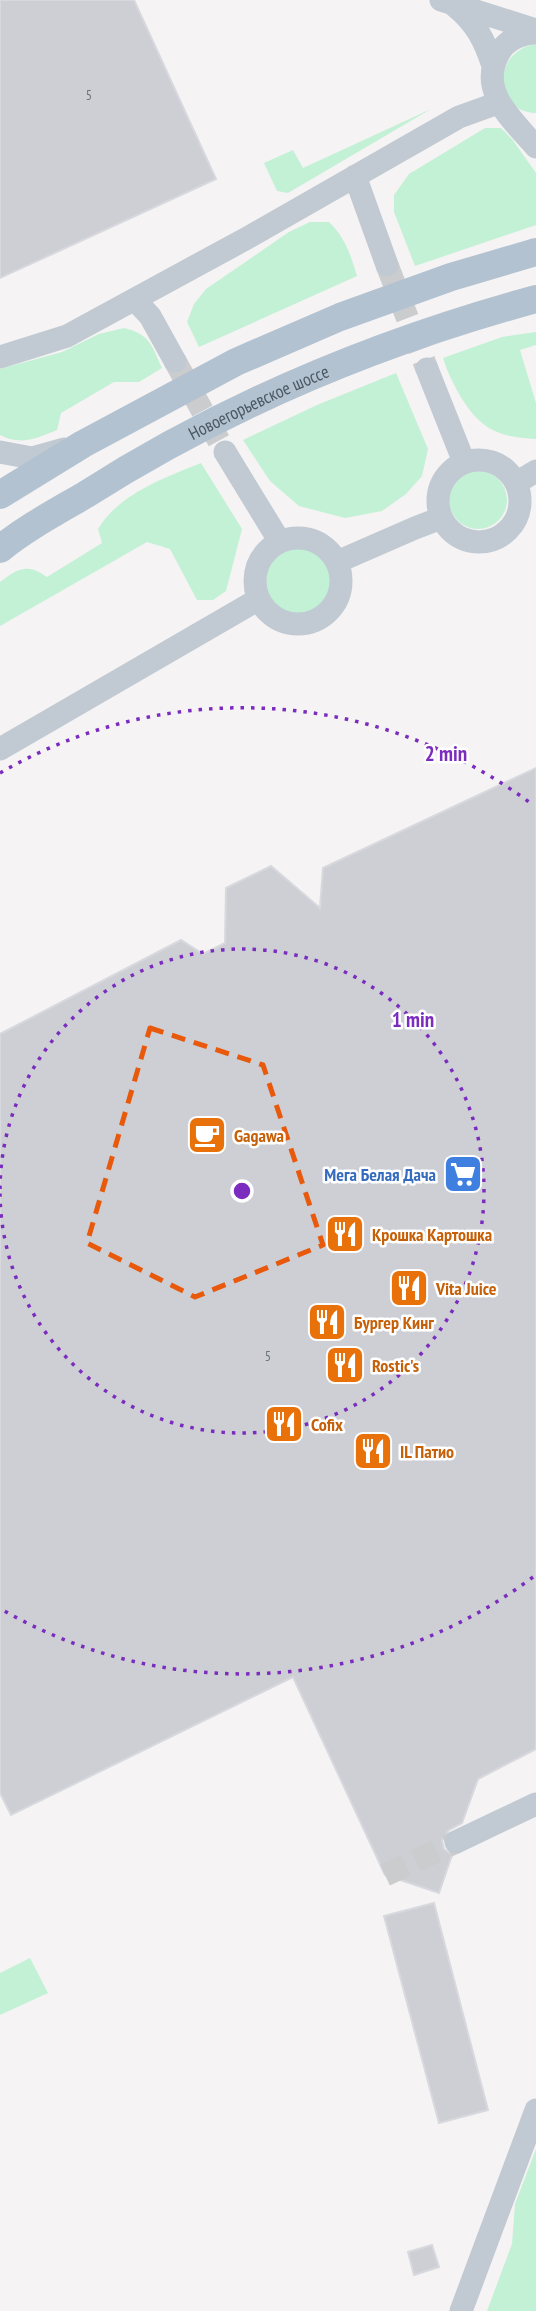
<svg xmlns="http://www.w3.org/2000/svg" width="536" height="2311" font-family="'PT Sans Narrow',sans-serif">
  <rect width="100%" height="100%" fill="#f5f3f3"/>
  <path fill="#c3f1d5" d="M 536,44 L 536,113 C 493,113 491,51 536,44 Z
    M 431,109 L 288,193 L 277,191 L 264,163 L 293,150 L 303,168 Z
    M 485,128 L 501,128 L 512,139 L 536,173 L 536,225 L 415,266 L 394,212 L 394,195 L 409,174 Z
    M 310,222 L 329,222 C 345,237 351,256 357,276 L 199,347 L 187,322 L 194,304 L 206,289 L 289,232 Z
    M 124,328 C 150,334 152,346 162,368 L 139,382 L 114,382 L 61,413 L 57,430 C 37,438 21,446 0,435 L 0,369 L 62,352 L 99,334 Z
    M 536,332 L 536,345 L 520,350 L 536,403 L 536,439 C 499,437 482,430 462,399 C 454,385 448,374 443,358 L 502,337 Z
    M 396,373 L 428,449 L 422,476 L 406,494 L 382,511 L 345,518 L 299,506 L 270,481 L 243,440 L 317,405 Z
    M 201,463 L 242,529 L 226,591 L 213,600 L 197,600 L 170,549 L 147,542 L 0,626 L 0,582 C 18,568 28,563 47,577 L 102,543 L 98,529 C 119,494 164,478 201,463 Z
    M449 500a29 29 0 1 1 58 0a29 29 0 1 1-58 0Z
    M266 581a33 33 0 1 1 66 0a33 33 0 1 1-66 0Z
    M 30,1958 L 48,1993 L 0,2015 L 0,1973 Z
    M 536,2149 L 536,2311 L 487,2311 L 512,2244 L 515,2204 Z"/>
  <path fill="#cdcfd5" stroke="#d7d9de" stroke-width="2" d="M 0,0 L 134,0 L 216,179 L 0,278 Z
    M 536,768 L 536,1749 L 478,1779 L 462,1823 L 449,1830 L 442,1840 L 444,1849 L 452,1855 L 439,1893 L 385,1875 L 293,1677 L 11,1815 L 0,1793 L 0,1034 L 181,940 L 203,954 L 225,943 L 226,888 L 271,866 L 320,908 L 323,868 Z
    M 434,1903 L 488,2110 L 439,2123 L 384,1916 Z
    M 432,2245 L 439,2267 L 414,2275 L 408,2252 Z"/>
  <g fill="none" stroke-linecap="round" stroke-linejoin="round">
    <path stroke="#caccce" stroke-width="23" stroke-dasharray="23 11" stroke-linecap="butt" d="M 387,265 L 427,369
      M 175,361 L 225,452
      M 385,1875 L 456,1842"/>
    <path stroke="#c1cad2" stroke-width="23" d="M 441,0 L 536,30
      M 455,6 C 476,23 485,41 493,66
      M 536,33 C 522,33 506,40 499,53 C 477,91 513,120 536,147
      M 355,176 L 387,265
      M 135,300 L 150,316 L 175,361
      M 0,357 L 67,336 L 249,237 L 459,117 L 498,103
      M 427,369 L 464,462
      M 0,452 L 32,458 L 64,449
      M 225,452 L 280,542
      M438 501a41 41 0 1 1 82 0a41 41 0 1 1-82 0Z
      M 516,483 L 536,471
      M255 581a43 43 0 1 1 86 0a43 43 0 1 1-86 0Z
      M 337,562 L 415,528 L 441,518
      M 0,749 L 259,599
      M 456,1842 L 536,1804
      M 461,2311 L 536,2110"/>
    <g stroke="#b3c2d1" stroke-width="28">
      <path d="M 0,495 L 83,444 L 236,362 L 340,317 L 451,277 L 536,252"/>
      <path id="s1" d="M 0,549 C 26,528 56,512 85,495 C 223,407 378,342 536,299"/>
    </g>
  </g>
  <path fill="none" stroke="#e8590c" stroke-width="5" stroke-dasharray="14 9" stroke-linejoin="round" d="M 150,1028 L 263,1065 L 323,1245 L 195,1297 L 87,1243 Z"/>
  <g fill="none" stroke="#7b2cbf" stroke-width="3.5" stroke-dasharray="3.5 7">
    <path d="M0 1189A242 242 0 1 1 0 1193"/>
    <path d="M533 1577A483 483 0 0 1 1 1609M0 773A483 483 0 0 1 533 805"/>
  </g>
  <defs>
    <g id="cafe-square" transform="scale(2.0125)"><rect x="-9" y="-9" width="18" height="18" rx="4" fill="#e8710a" stroke="#fff"/><path d="M-5.5-4.5H6V0H3Q3 3.5 0 3.5H-2.5Q-5.5 3.5-5.5 0ZM3-3.2v2h1.7v-2ZM-6 4.5H4V6H-6Z" fill="#fff"/></g>
    <g id="supermarket-square" transform="scale(2.0125)"><rect x="-9" y="-9" width="18" height="18" rx="4" fill="#3f7fe0" stroke="#fff"/><path d="M-6-5.5h2.5l.6 2H6L4.5 2H-2.5L-4.4-4H-6ZM-1.5 3.2a1.3 1.3 0 1 0 .1 0ZM3 3.2a1.3 1.3 0 1 0 .1 0Z" fill="#fff"/></g>
    <g id="restaurant-square" transform="scale(2.0125)"><rect x="-9" y="-9" width="18" height="18" rx="4" fill="#e8710a" stroke="#fff"/><path d="M-5-6h1v4h1v-4h1v4h1v-4h1v5L-1.5 .5V6h-2V.5L-5-1ZM5-6V6H3V1.5H1.5Q1.5-4 5-6Z" fill="#fff"/></g>
  </defs>
  <g fill-rule="evenodd">
    <use href="#cafe-square" x="207" y="1135"/>
    <use href="#supermarket-square" x="463" y="1174"/>
    <use href="#restaurant-square" x="345" y="1234"/>
    <use href="#restaurant-square" x="409" y="1288"/>
    <use href="#restaurant-square" x="327" y="1322"/>
    <use href="#restaurant-square" x="345" y="1365"/>
    <use href="#restaurant-square" x="284" y="1424"/>
    <use href="#restaurant-square" x="373" y="1451"/>
  </g>
  <g text-anchor="middle" dominant-baseline="central" stroke-width="5" stroke-linejoin="round" paint-order="stroke">
    <g font-size="14" fill="#6b747e">
      <text x="89" y="95">5</text>
      <text x="268" y="1356">5</text>
    </g>
    <g font-size="18" fill="#4a5661" stroke="#fff">
      <text stroke="none"><textPath href="#s1" startOffset="298">Новоегорьевское шоссе</textPath></text>
    </g>
    <g font-size="18" font-weight="bold" fill="#c56008" stroke="#fff" text-anchor="start">
      <text x="234" y="1135">Gagawa</text>
      <text x="372" y="1234">Крошка Картошка</text>
      <text x="436" y="1288">Vita Juice</text>
      <text x="354" y="1322">Бургер Кинг</text>
      <text x="372" y="1365">Rostic's</text>
      <text x="311" y="1424">Cofix</text>
      <text x="400" y="1451">IL Патио</text>
    </g>
    <g font-size="18" font-weight="bold" fill="#366cbe" stroke="#fff" text-anchor="end">
      <text x="436" y="1174">Мега Белая Дача</text>
    </g>
  </g>
  <circle cx="242" cy="1191" r="10" fill="#7b2cbf" stroke="#fff" stroke-width="3.5"/>
  <g font-size="21" text-anchor="middle" font-weight="bold" fill="#7b2cbf" stroke="#fff" stroke-width="5" stroke-linejoin="round" paint-order="stroke">
    <text x="446" y="761">2 min</text>
    <text x="413" y="1027">1 min</text>
  </g>
</svg>
